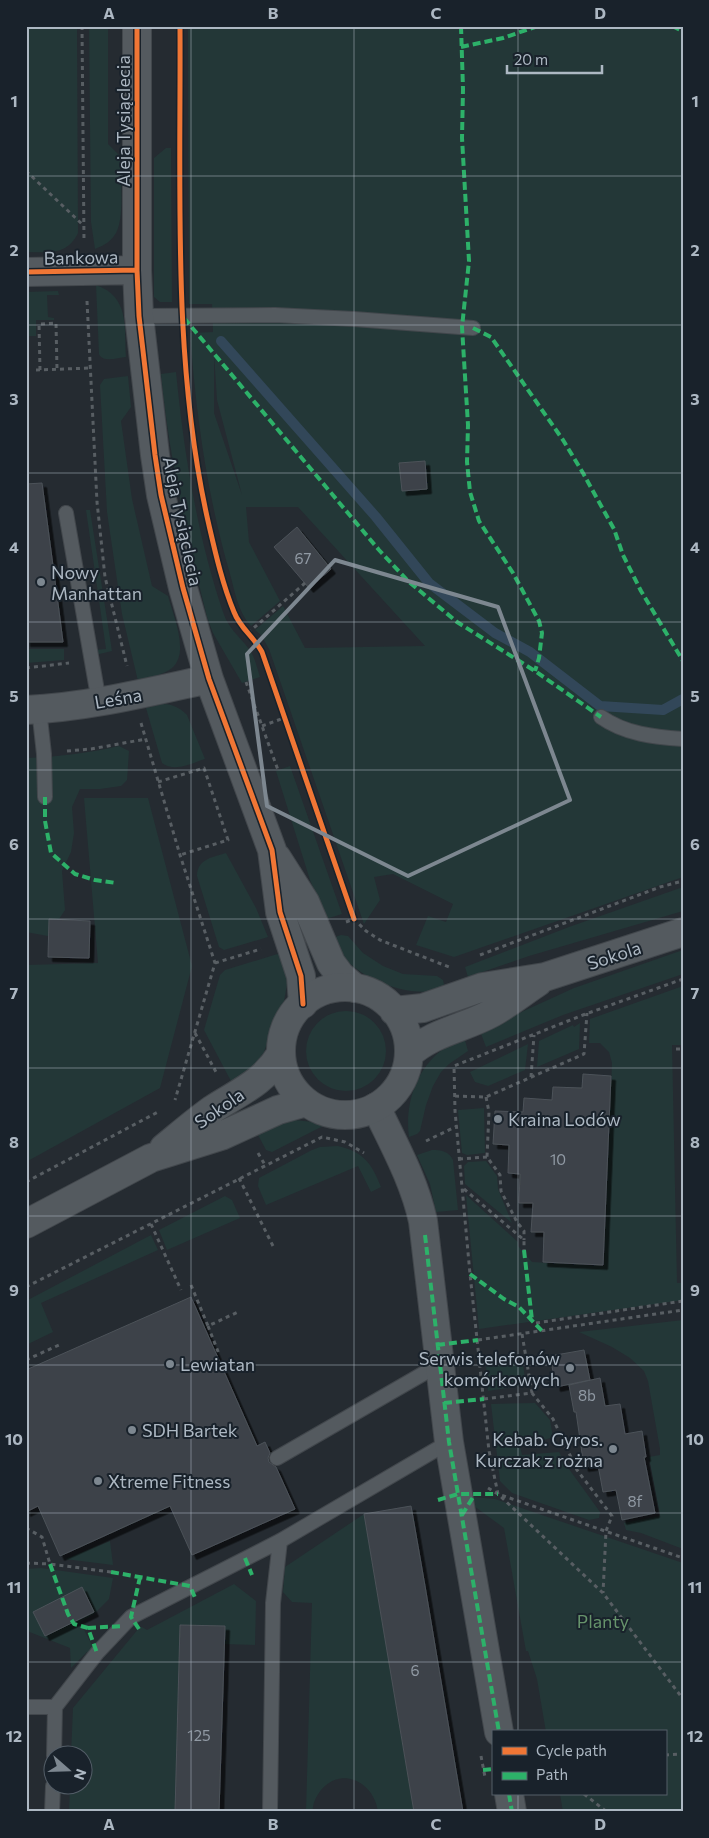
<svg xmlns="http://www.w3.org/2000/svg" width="709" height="1838" font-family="Commissioner,sans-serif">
  <defs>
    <filter id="shadow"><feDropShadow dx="4.5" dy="4.5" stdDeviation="0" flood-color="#0009"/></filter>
  </defs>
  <rect width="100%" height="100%" fill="#252b31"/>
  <path fill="#233737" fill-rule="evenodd" d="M 26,26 L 77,26 L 78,233 C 67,256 48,252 26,252 Z
    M 89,26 L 108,26 L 108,144 L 120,156 C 120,176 126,221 114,236 C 109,243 102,246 95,249 L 91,222 Z
    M 188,26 L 683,26 L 683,877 L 454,957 L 416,945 L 428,916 L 446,922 L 453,904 L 393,874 L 374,877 L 380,900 L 364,924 L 269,649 L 261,635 L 255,630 L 283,606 L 305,648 L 425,646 L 298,507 L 246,507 L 249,542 L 280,601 L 251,626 C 238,612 235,592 230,574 C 207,495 196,414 190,333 L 213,332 L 212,304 L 189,304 ZM 214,353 L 217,400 L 242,495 L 214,413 Z
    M 166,148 L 171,148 L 172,302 L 160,302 L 154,297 L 154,158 Z
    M 96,285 C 130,297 124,327 126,357 C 117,358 103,363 99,354 Z
    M 58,291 L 59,295 L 47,295 L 48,317 L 54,318 L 54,320 L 36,320 L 36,336 L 26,336 L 26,292 Z
    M 176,372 C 184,453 197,535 223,612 C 228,628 239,636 249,649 C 255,657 257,668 260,677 L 242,683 L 213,633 L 207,617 C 187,536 169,457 161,374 Z
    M 128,376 L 131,407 L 121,421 L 132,499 L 152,586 L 168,596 C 173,615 190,653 172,668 C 163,675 149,677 138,681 L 122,614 L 107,512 L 100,385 L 104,379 Z
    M 86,510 L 90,510 L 112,651 L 95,655 L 94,650 L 106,649 Z
    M 26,649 L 64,649 L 64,660 L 26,663 Z
    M 163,704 C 173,704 180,708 187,715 L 205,759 C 192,763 175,773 162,763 L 146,708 Z
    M 119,746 L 129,751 L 127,780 L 121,786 L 100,789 L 80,789 L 72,807 L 74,833 L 71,852 L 62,871 L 65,910 L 48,936 L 26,932 L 26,758 C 58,757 89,753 119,746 Z
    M 290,766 L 342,914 L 326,919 L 310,880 L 276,771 Z
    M 84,798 L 148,798 L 192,966 L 160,1088 L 26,1162 L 26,965 L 98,963 Z
    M 226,853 L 256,908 L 268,937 L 224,950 L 219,947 L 197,876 C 197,859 213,857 226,853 Z
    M 683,887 L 683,911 L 529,956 L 468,977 L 465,967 L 569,927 Z
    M 341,935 L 348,936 L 363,953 L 383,966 L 403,974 L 437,976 L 443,980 L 445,989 C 413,998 371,984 347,961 C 341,954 337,945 332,938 Z
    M 683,950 L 683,974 L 563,1015 L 486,1047 L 480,1031 L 574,988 Z
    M 284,952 L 288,977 L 286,990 L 284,1001 L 271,1032 L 264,1052 L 251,1070 L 232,1083 L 204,1030 L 220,975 L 225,970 Z
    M 683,986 L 683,1045 L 672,1045 L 677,1283 L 683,1283 L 683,1300 L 479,1329 L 466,1195 L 518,1242 L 518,1246 L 532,1262 L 604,1266 L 612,1063 L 609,1052 L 600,1043 L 589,1043 L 590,1019 Z
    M306 1051a40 40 0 1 1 80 0a40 40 0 1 1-80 0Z
    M 580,1023 L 579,1049 L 537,1067 L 539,1041 L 573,1025 L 574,1027 Z
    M 464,1037 L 468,1051 L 449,1064 L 441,1072 L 433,1086 L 426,1105 L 420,1131 L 417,1134 L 409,1137 C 405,1107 414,1075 437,1054 C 445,1047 454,1042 464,1037 Z
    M 528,1044 L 525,1070 L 488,1086 L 475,1082 L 470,1072 Z
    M 484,1108 L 485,1153 L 467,1155 L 462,1153 L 458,1110 Z
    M 294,1120 L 313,1122 L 323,1126 L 272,1152 L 266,1150 L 256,1131 Z
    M 338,1146 C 364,1152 372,1164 381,1187 L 371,1192 L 358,1166 L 266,1205 L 258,1186 L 259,1178 L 312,1150 L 320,1147 Z
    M 432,1150 C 441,1150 449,1151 453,1160 L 458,1210 L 436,1212 L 430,1184 L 417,1155 Z
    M 486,1161 L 497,1176 L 498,1189 L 512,1223 L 465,1184 L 464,1166 L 468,1162 Z
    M 225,1196 L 232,1200 L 240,1218 L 167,1250 L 159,1230 Z
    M 151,1235 L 158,1250 L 41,1303 L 53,1332 L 26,1345 L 26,1301 Z
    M 683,1320 L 683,1549 L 641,1533 L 626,1530 L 624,1523 L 660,1516 L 649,1457 L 660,1455 L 660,1449 L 648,1381 L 644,1371 L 630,1358 L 612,1347 L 579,1332 Z
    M 516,1360 L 523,1364 L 526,1385 L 488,1391 L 486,1364 Z
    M 535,1403 L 550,1420 L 553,1437 L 544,1440 L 519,1442 L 522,1455 L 559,1452 L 569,1469 L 600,1512 L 599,1518 L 589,1520 L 512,1493 L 500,1481 L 491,1404 Z
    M 473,1497 L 495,1499 L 683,1563 L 683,1812 L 563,1812 L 560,1794 L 665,1794 L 665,1732 L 546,1732 L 537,1679 L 528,1651 L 526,1651 L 504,1528 L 474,1506 Z
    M 364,1514 L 414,1812 L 378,1812 C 375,1783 342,1765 321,1790 C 316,1797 312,1804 313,1812 L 306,1812 L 312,1603 L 292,1602 L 283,1592 L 285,1567 Z
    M 110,1541 L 113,1565 L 65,1559 Z
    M 41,1568 L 113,1578 L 109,1599 L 94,1614 L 80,1622 L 94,1649 L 90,1654 L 87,1652 L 71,1668 L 70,1648 L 27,1631 L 26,1569 Z
    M 234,1584 L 256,1601 L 255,1645 L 224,1644 L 225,1626 L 180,1625 L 175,1812 L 69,1812 L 70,1786 L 82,1786 L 82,1756 L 71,1755 L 73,1708 L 139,1628 L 142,1627 L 147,1630 Z"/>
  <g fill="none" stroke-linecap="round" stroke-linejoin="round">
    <path stroke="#324759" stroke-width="10" d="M 221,341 L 376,517 L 429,583 L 495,633 L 530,652 L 600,706 L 663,710 L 683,699"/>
  </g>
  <path fill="#3d4248" stroke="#4c5259" filter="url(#shadow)" d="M 425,461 L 427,489 L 402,491 L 399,463 Z
    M 42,483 L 59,611 L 63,642 L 26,642 L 26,484 Z
    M 297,527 L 331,569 L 309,588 L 274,547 Z
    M 49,919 L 90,921 L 89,958 L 48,957 Z
    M 583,1074 L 611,1076 L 603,1265 L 543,1262 L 544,1232 L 531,1232 L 533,1203 L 519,1203 L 520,1174 L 508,1173 L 509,1145 L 493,1144 L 495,1111 L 523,1112 L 524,1098 L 552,1100 L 553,1087 L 582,1088 Z
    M 191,1297 L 257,1446 L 265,1442 L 270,1453 L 268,1458 L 269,1462 L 276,1467 L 295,1509 L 192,1555 L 170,1506 L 60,1556 L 38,1506 L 26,1512 L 26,1370 Z
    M 584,1350 L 590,1380 L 556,1387 L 550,1356 Z
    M 600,1378 L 605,1406 L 620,1404 L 625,1434 L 642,1431 L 646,1457 L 644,1457 L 655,1513 L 622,1520 L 616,1490 L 603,1492 L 598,1465 L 584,1467 L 576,1412 L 574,1412 L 569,1385 Z
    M 411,1506 L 425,1586 L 463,1812 L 414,1812 L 364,1514 Z
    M 82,1587 L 94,1612 L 45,1636 L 33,1612 Z
    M 180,1625 L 225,1626 L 219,1812 L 175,1812 Z"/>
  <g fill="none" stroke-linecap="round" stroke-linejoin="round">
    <g stroke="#42474c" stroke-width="16">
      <path id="service" d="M 139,316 L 275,315 L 354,319 L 473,328
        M 66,513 L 99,702
        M 39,709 L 44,754 L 45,797
        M 601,717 C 625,734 654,737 683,739
        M 277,1458 L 440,1364
        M 26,1707 L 55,1707
        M 54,1756 L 55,1707 L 97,1653 L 131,1617 L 280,1541 L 449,1442
        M 52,1812 L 53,1786
        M 270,1812 L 273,1603 L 280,1541"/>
    </g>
    <g stroke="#42474c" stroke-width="30">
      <path id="minor" d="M 137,26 L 137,270 L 139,316 L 155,455 L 161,495 L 183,588 L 209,679 L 272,850 L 280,912 L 301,976 L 303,1004
        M 26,272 L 137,270
        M 26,710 C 89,707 149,692 209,679
        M 277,858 L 305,902 L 331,963 L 340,975 L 355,988
        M 376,1107 C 394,1145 414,1180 423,1221 L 449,1442 L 499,1732
        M 509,1794 L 512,1812"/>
    </g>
    <g stroke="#42474c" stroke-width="30">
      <path id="tertiary" d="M281 1051a64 64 0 1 1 128 0a64 64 0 1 1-128 0Z
        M 394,1011 L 423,1008 L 483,987 L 545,977 L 683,932
        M 409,1054 C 433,1032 465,1028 492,1013 C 508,1004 523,992 538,982
        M 164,1148 C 180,1135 196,1121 213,1109 C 241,1091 263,1083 281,1054
        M 26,1224 L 151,1158 L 221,1136 L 278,1110 L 306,1102"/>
    </g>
    <path stroke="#585e63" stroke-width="3" stroke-dasharray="4 4" stroke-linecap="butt" d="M 82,26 L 84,241
      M 26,171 L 83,225
      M 87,301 L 97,502 L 105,577 L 127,666
      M 36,370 L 91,368
      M 40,370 L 39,324 L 56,323 L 57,369
      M 248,633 L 305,583
      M 26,668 L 69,663
      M 246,682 L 278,770
      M 141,723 L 180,855 L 215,963 L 175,1100
      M 262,726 L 284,718
      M 67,751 L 91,749 L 146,739
      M 158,782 L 204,768 L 228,840 L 180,855
      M 346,922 L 354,919 L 366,931 L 380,940 L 449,967
      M 480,955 L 660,887 L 683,881
      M 215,963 L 261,949
      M 683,979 L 583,1015 L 454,1066 L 455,1111 L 470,1274 L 489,1451 L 498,1494 L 603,1593 L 683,1699
      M 195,1033 L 216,1072
      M 676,1049 L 683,1049
      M 531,1077 L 534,1035
      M 455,1096 L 486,1097 L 584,1054 L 587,1013
      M 486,1097 L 489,1112 L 487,1157 L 500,1175 L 501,1191 L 517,1222 L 524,1231 L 524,1240
      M 426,1141 L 457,1126
      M 258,1153 L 265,1165
      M 459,1159 L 487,1157
      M 239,1178 L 274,1248
      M 26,1182 L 158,1112
      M 464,1189 L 524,1240 L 524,1250
      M 151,1224 L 181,1290
      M 191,1285 L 208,1326 L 240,1311
      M 26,1287 L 322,1137 L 345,1142 L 364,1153
      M 536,1323 L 683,1301
      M 208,1326 L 219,1354 L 217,1355
      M 522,1334 L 532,1393
      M 478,1340 L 683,1310
      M 26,1360 L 59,1345
      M 484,1399 L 532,1393 L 553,1419 L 577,1470 L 612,1516 L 606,1531 L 603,1593
      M 488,1488 L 498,1494 L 683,1558
      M 26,1528 L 42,1537 L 50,1564 L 111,1572
      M 26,1563 L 50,1564
      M 665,1755 L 683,1754
      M 481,1756 L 485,1777
      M 584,1794 L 607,1812"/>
    <use href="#service" stroke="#545a5f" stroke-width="14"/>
    <use href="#minor" stroke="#545a5f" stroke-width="28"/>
    <use href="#tertiary" stroke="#545a5f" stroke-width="28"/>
    <path stroke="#2db169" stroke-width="4" stroke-dasharray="8 4" stroke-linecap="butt" d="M 461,26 L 463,89 L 462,138 L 469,261 L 462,327 L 468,425 L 467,462 L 470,492 L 479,521 L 513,573 L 539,621 L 542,633 L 539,658 L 535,671
      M 672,26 L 683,31
      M 461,47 L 503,38 L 538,26
      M 184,318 L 379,550 L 408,581 L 457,622 L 535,671 L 601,717
      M 473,328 L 491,337 L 563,440 L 583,473 L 614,529 L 623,555 L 641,591 L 683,661
      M 45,797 L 45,821 L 51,853 L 75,874 L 95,880 L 116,883
      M 425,1235 L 449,1442 L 499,1732
      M 524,1250 L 532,1320
      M 470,1274 L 504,1299 L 519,1307 L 542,1331
      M 437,1345 L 478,1340
      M 444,1403 L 484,1399
      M 438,1500 L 458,1494 L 498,1494
      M 462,1515 L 475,1494
      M 245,1558 L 252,1575
      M 50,1564 L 68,1614 L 74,1624 L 88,1628 L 97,1653
      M 111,1572 L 190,1586 L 196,1600
      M 88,1628 L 123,1626
      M 139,1629 L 131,1617 L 140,1577
      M 483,1770 L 493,1769
      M 509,1794 L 512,1812"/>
    <g stroke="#19222b" stroke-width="8">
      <path id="cycleway" d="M 137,26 L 137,270 L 139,316 L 155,455 L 161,495 L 183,588 L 209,679 L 272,850 L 280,912 L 301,976 L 303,1004
        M 180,26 C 181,189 172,362 208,521 C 215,551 222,583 234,612 C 240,628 254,637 262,652 L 354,919
        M 26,272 L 137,270"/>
    </g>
    <use href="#cycleway" stroke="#f07635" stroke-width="5"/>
  </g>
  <path fill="none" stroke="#7d8790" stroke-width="4" stroke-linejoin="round" d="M 335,560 L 498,607 L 570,800 L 408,876 L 267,806 L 247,654 Z"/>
  <path fill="none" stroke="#adb8c3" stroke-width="1" stroke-opacity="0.55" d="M 191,26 L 191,1812M 354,26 L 354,1812M 518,26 L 518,1732M 26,176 L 683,176M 26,325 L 683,325M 26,473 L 683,473M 26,622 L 683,622M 26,770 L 683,770M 26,919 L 683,919M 26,1068 L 683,1068M 26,1216 L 683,1216M 26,1365 L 683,1365M 26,1513 L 683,1513M 26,1662 L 683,1662M 518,1794 L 518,1812"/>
  <g fill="#7d8790" stroke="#19222b" stroke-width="2">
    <circle cx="41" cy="582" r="5"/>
    <circle cx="498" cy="1119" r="5"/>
    <circle cx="170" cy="1364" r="5"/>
    <circle cx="570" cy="1368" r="5"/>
    <circle cx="132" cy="1430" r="5"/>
    <circle cx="613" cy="1449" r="5"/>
    <circle cx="98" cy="1481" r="5"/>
  </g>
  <g text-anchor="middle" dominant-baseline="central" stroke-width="4" stroke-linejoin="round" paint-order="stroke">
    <g font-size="15" fill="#919aa4">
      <text x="303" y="558">67</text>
      <text x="558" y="1159">10</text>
      <text x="587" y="1395">8b</text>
      <text x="635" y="1501">8f</text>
      <text x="415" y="1670">6</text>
      <text x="199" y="1735">125</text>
    </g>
    <g font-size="18" fill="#adb8c3" stroke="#19222b">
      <text transform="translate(123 121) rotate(-90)">Aleja Tysiąclecia</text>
      <text transform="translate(81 257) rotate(-1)">Bankowa</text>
      <text transform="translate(183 521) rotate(78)">Aleja Tysiąclecia</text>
      <text transform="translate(118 698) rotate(-10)">Leśna</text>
      <text transform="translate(614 955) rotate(-18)">Sokola</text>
      <text transform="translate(219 1108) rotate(-35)">Sokola</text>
    </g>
    <g font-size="18" fill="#adb8c3" stroke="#19222b" text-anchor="start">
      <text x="51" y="572">Nowy<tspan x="51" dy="21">Manhattan</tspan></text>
      <text x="508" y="1119">Kraina Lodów</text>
      <text x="560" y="1358" text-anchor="end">Serwis telefonów<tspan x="560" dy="21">komórkowych</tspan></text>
      <text x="180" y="1364">Lewiatan</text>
      <text x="142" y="1430">SDH Bartek</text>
      <text x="603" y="1439" text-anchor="end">Kebab. Gyros.<tspan x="603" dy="21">Kurczak z rożna</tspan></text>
      <text x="108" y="1481">Xtreme Fitness</text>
    </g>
    <g font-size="18" fill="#66936b" stroke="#19222b">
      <text x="603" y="1621">Planty</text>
    </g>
  </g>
  <rect width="709" height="1838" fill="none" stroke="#19222b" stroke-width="55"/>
  <rect x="492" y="1730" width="175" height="65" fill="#19222b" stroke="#545e68"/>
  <rect x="502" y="1747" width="25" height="8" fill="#f07635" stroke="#545e68"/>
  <text x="536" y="1756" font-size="15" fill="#adb8c3">Cycle path</text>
  <rect x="502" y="1772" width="25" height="8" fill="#2db169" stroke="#545e68"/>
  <text x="536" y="1780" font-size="15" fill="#adb8c3">Path</text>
  <g transform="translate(68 1770) rotate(110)"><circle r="24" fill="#19222b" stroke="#545e68"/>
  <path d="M0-4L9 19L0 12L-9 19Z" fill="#7d8790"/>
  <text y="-8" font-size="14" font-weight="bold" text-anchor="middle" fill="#adb8c3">N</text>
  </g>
  <path d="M507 65v8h95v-8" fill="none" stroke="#adb8c3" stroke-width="2.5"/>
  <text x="514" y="65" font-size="15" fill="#adb8c3" stroke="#19222b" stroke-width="4" paint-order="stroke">20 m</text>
  <rect x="28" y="28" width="654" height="1782" fill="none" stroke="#adb8c3" stroke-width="2"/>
  <g font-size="16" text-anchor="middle" font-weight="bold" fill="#adb8c3">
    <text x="109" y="19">A</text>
    <text x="273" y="19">B</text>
    <text x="436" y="19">C</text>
    <text x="600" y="19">D</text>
    <text x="14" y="107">1</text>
    <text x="695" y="107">1</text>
    <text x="14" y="256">2</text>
    <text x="695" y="256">2</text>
    <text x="14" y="405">3</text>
    <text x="695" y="405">3</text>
    <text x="14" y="553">4</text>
    <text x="695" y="553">4</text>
    <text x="14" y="702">5</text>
    <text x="695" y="702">5</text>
    <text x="14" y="850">6</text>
    <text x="695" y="850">6</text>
    <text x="14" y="999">7</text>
    <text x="695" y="999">7</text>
    <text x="14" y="1148">8</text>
    <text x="695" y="1148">8</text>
    <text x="14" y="1296">9</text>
    <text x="695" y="1296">9</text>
    <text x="14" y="1445">10</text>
    <text x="695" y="1445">10</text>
    <text x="14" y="1593">11</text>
    <text x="695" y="1593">11</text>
    <text x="14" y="1742">12</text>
    <text x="695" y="1742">12</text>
    <text x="109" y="1830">A</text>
    <text x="273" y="1830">B</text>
    <text x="436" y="1830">C</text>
    <text x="600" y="1830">D</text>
  </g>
</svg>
